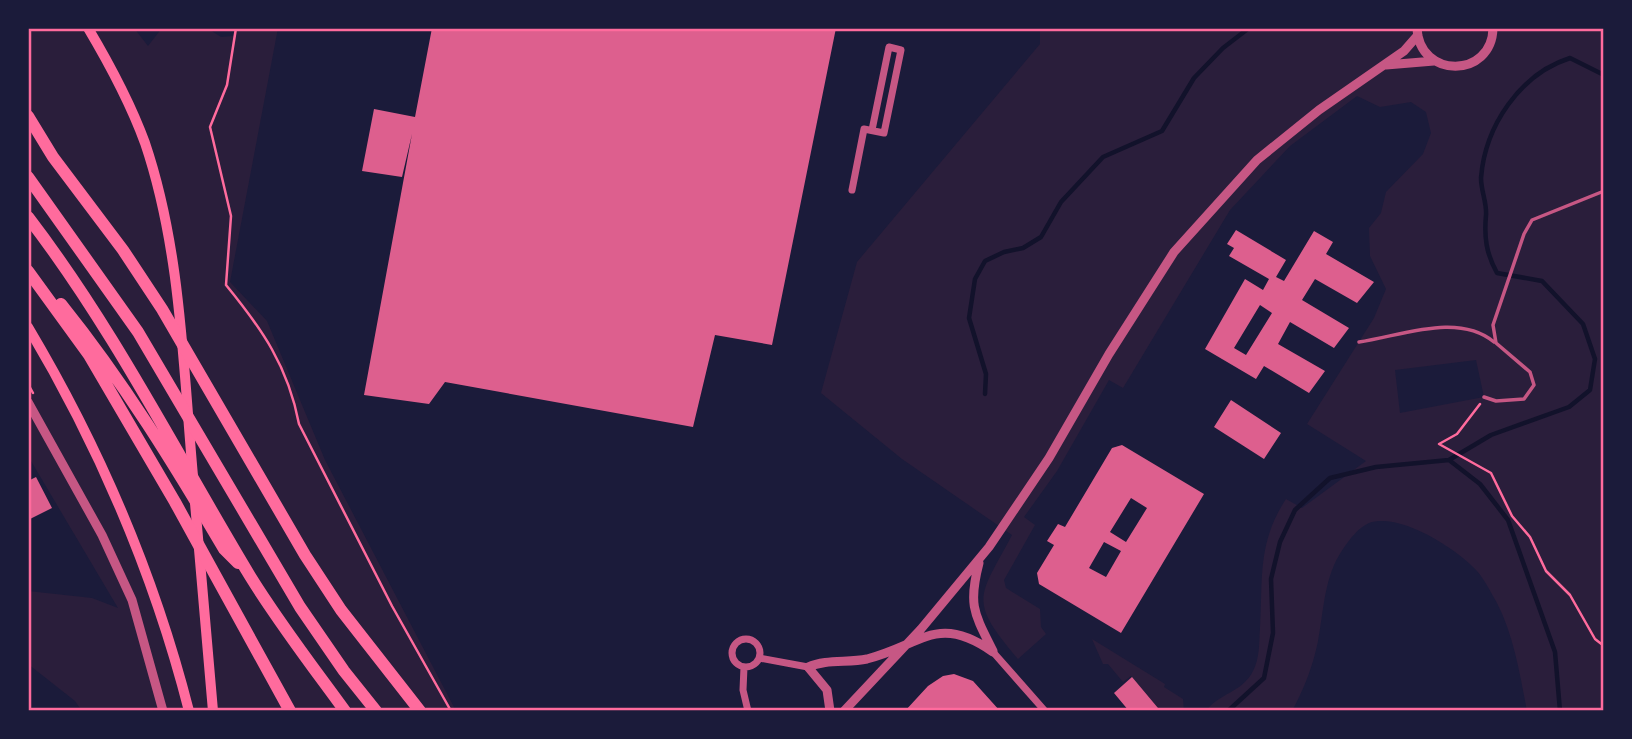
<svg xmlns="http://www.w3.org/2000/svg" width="1632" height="739" font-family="'Open Sans',sans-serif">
  <rect width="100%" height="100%" fill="#1b1b3a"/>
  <path fill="#2a1e3b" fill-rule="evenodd" d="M 28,28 L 134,28 L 148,46 L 162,28 L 207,28 L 221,37 L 233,36 L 237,28 L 278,28 L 230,282 L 267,321 L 325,460 L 456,711 L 82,711 L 75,701 L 28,664 L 28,591 L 92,598 L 118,608 L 28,456 Z
    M 1040,28 L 1604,28 L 1604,711 L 1527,711 C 1520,675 1514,636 1497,603 C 1491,593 1485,580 1477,571 C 1457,549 1400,512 1369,523 C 1359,527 1349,540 1343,549 C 1324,576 1324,610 1318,641 C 1313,666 1304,689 1292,711 L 1206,711 C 1219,693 1242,693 1253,671 C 1260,658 1259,642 1260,628 C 1263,579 1257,543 1286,499 L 1302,508 L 1366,461 L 1307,424 L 1374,318 L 1386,289 L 1370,256 L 1369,228 L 1381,213 L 1386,192 L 1423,154 L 1431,133 L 1426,112 L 1411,102 L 1380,107 L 1357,96 L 1290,146 L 1230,210 L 1123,388 L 1109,380 L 1057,471 L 1024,517 L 1035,525 L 1004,580 L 1006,588 L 1040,609 L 1041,627 L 1046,634 L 1018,659 C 967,599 979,598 1012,535 L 902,459 L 821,393 L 857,262 L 1040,44 ZM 1476,360 L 1484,397 L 1400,413 L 1395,370 Z
    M 1092,639 L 1165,684 L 1164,687 L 1183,699 L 1184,711 L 1155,711 L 1158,708 L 1131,676 L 1123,682 L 1108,664 L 1103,664 Z"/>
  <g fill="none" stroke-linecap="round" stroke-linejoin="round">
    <path stroke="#12122b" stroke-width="4.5" d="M 985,394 L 986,374 L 969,318 L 975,279 L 985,261 L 1004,252 L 1023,248 L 1041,237 L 1061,202 L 1103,157 L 1162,131 L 1194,78 L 1223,48 L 1249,28
      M 1449,460 L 1480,484 L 1508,520 L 1555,652 L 1560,711
      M 1228,711 L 1264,678 L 1273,633 L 1271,579 L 1280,542 L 1295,510 L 1330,478 L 1376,467 L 1449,460 L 1491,435 L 1569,407 L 1590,390 L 1595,359 L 1583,324 L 1542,281 L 1497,273 C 1486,253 1484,237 1486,215 C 1487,203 1481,191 1481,178 C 1485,126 1520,74 1570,58 L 1604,75"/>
  </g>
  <path fill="#dd5f8e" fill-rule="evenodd" d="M 432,28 L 836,28 L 772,345 L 715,335 L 693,427 L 445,382 L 429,404 L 364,395 L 412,134 L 402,177 L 362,171 L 374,109 L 415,117 Z
    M 1236,230 L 1286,260 L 1276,277 L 1284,281 L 1314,231 L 1333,242 L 1326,254 L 1374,282 L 1357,303 L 1315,279 L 1302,300 L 1349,328 L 1334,348 L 1290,322 L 1278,344 L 1325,371 L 1309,393 L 1264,366 L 1256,379 L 1205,349 L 1245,279 L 1263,290 L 1269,279 L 1229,256 L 1234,248 L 1227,244 ZM 1260,305 L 1272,313 L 1246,355 L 1234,348 Z
    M 1231,400 L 1281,433 L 1264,459 L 1214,427 Z
    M 1122,445 L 1204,494 L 1121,633 L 1039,584 L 1037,573 L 1054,545 L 1047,541 L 1058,524 L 1065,527 L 1112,448 ZM 1131,498 L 1147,508 L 1126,542 L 1110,532 ZM 1104,542 L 1121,551 L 1106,577 L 1089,568 Z
    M 36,477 L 52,508 L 28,520 L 28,481 Z
    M 954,674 L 973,681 L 1000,711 L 905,711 L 928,686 L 943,676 Z
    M 1132,677 L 1158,708 L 1155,711 L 1129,711 L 1114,693 Z"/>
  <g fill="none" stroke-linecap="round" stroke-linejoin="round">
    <path stroke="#ff6b9d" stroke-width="2.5" d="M 236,28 L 227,85 L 210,127 L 231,216 L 226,285 C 262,329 288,366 299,424 L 392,606 L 451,711
      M 28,384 L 33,393
      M 1480,404 L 1457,434 L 1439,444 L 1491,473 L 1512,516 L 1530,537 L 1546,571 L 1570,595 L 1595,639 L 1604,646"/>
    <path stroke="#c65784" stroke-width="3.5" d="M 1359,342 C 1401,336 1458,312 1494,342
      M 1484,397 L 1496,401 L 1524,399 L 1534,385 L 1530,372 L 1496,343 L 1493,325 L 1524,234 L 1532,220 L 1604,191"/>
    <path stroke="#c65784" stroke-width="7" d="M 852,190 L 864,129 L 884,133 L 901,50 L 889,47 L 872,130
      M732 653a14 14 0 1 1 28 0a14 14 0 1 1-28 0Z
      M 993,652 L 1045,711
      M 759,658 L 808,667
      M 744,667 L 743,690 L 748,711"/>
    <path stroke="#c65784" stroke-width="9" d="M 1417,28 C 1419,79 1492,79 1493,28
      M 1386,65 L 1434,61
      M 28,402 L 102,535 L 132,600 L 163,711
      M 979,563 C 968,605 974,613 993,651
      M 830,711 L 827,690 L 808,667 C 826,659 848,663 867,659 C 922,645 937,613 993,652
      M 844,711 L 921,629 L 989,547 L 1049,458 L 1109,354 L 1174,252 L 1257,160 L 1319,110 L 1404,51 L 1418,35"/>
    <path stroke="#ff6b9d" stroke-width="10" d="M 88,28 C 110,65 130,102 145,143 C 181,249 183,366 193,476
      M 28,327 C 100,448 154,574 189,711
      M 195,503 L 213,711"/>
    <path stroke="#ff6b9d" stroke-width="12" d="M 28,116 L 53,157 L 123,250 L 162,309 L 305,555 L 341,610 L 420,711
      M 28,177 L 138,332 L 300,607 L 344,671 L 376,711
      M 28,217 C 114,329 177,455 250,576 C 279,623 313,667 345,711
      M 28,271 L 89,355 L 175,502 L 290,711
      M 61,304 C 123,381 174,464 224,549 L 238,563"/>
  </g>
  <rect width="1632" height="739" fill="none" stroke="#1b1b3a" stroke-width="60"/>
  <rect x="30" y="30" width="1572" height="679" fill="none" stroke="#ff6b9d" stroke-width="2.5"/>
</svg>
